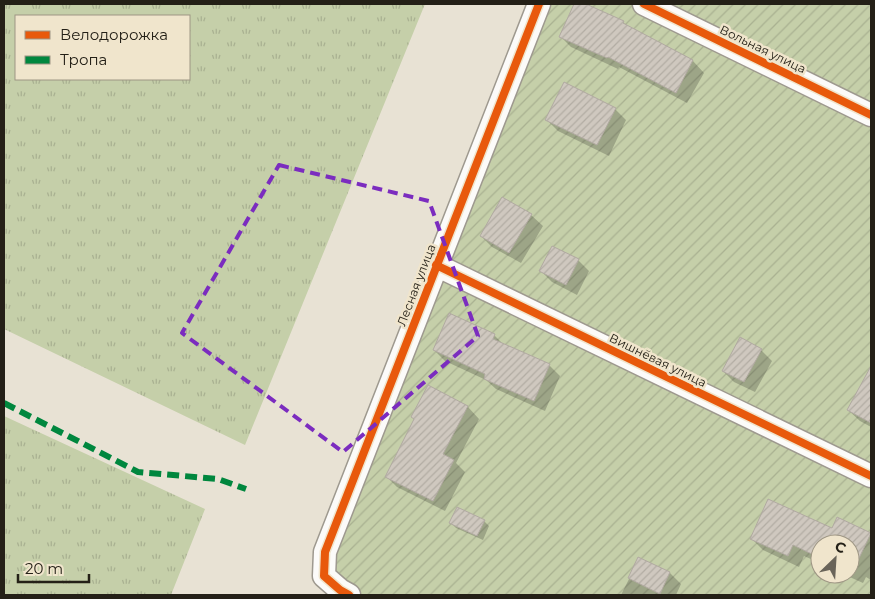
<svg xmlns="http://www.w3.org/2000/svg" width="875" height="599" font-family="Montserrat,sans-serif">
  <defs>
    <pattern id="grass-tufts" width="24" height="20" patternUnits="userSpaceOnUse" patternTransform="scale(1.25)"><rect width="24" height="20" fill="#c5cfa9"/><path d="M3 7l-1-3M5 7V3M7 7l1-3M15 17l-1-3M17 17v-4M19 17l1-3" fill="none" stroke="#a9b191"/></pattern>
    <pattern id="garden-furrows" width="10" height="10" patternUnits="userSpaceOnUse" patternTransform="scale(1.25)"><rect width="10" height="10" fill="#c5cfa9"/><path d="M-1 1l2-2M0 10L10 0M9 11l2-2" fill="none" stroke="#a9b191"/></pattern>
    <pattern id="building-hatch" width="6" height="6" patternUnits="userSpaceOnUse" patternTransform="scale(1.25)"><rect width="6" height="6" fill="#cfc8bf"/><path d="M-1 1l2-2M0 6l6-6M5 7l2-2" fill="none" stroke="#b2aca3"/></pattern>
  </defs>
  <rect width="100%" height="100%" fill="#e8e2d4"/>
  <path fill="url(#grass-tufts)" fill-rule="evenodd" d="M 4,4 L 425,4 L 245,445 L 4,329 ZM 16,16 L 189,16 L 189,79 L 16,79 Z
    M 4,416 L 205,509 L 171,595 L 4,595 Z"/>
  <path fill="url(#garden-furrows)" fill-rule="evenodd" d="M 532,4 L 871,4 L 871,595 L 362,595 L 325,573 ZM 820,544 L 850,544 L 850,574 L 820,574 Z"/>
  <path fill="#0003" d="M 575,4 L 583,4 L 623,22 L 627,26 L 693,61 L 704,73 L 687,103 L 619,67 L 618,69 L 571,47 L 560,36 Z
    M 615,109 L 626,120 L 609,156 L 558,131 L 547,120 Z
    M 531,215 L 543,226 L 521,263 L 492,247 L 481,236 Z
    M 578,260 L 589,271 L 577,295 L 552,282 L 541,271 Z
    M 494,335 L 504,345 L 549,365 L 560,376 L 545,411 L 496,389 L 486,380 L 445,361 L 434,350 Z
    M 761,350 L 772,361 L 755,392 L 734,382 L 723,371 Z
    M 863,384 L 871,389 L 871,427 L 860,421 L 848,410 Z
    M 428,387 L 468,407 L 479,419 L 456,463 L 465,472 L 445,511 L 397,487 L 386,476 L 415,419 Z
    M 838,518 L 871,534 L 871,580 L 866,577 L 863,583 L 843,574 L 850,574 L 850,544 L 820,544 L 820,563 L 804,556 L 799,567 L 763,550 L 752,539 L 832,530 Z
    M 484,521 L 489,526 L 483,540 L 456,528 L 451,523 Z
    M 639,559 L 670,573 L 681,584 L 676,595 L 621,595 Z"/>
  <path fill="url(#building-hatch)" stroke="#b1aaa1" d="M 574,4 L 586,4 L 624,21 L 623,23 L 693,60 L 676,93 L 608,57 L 607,58 L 559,37 Z
    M 564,82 L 616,108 L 597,145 L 545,120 Z
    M 502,197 L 532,214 L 509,253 L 480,236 Z
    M 552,246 L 579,259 L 566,285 L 539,271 Z
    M 449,313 L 495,334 L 493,339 L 550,364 L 534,401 L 484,379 L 485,374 L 433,350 Z
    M 740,337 L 762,349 L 744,382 L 722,371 Z
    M 871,366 L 871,423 L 847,410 Z
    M 428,385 L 468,406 L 443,454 L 454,460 L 433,501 L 385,477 L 414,419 L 411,417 Z
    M 768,499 L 832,528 L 837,517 L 871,533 L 852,573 L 850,572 L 850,544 L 820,544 L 820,558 L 793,545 L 788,556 L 750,539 Z
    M 457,507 L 485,520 L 477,536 L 449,523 Z
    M 638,557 L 670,572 L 660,594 L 628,578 Z"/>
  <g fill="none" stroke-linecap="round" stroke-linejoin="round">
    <g stroke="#9e998f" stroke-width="25">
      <path id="street" d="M 644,4 L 871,115
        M 436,265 L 871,476
        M 349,595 L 340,590 L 324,576 L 325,552 L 539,4"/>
    </g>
    <use href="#street" stroke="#fcfbf9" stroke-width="22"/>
    <path stroke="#00873e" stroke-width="6" stroke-dasharray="12 6" stroke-linecap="butt" d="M 4,403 L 138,472 L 218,479 L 246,489"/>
    <g stroke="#f0e5cc" stroke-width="11">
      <path id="cycleway" d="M 644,4 L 871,115
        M 436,265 L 871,476
        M 349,595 L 340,590 L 324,576 L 325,552 L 539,4"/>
    </g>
    <use href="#cycleway" stroke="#e8590c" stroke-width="8"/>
  </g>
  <path fill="none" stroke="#7b2cbf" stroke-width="4" stroke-dasharray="10 6" stroke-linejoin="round" d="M 279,165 L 429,201 L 478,336 L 343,452 L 182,333 Z"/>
  <g text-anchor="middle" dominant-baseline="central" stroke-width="5" stroke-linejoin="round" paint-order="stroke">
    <g font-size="12" fill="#242017" stroke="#f0e5cc">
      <text transform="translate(763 49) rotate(26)">Вольная улица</text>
      <text transform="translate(416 285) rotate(-69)">Лесная улица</text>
      <text transform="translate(658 360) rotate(26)">Вишнёвая улица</text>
    </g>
  </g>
  <rect width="875" height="599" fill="none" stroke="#242017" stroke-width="10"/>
  <rect x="15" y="15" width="175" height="65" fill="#f0e5cc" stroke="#9e9684"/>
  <rect x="25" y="31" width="25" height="8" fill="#e8590c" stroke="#9e9684"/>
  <text x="60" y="40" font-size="15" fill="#242017">Велодорожка</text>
  <rect x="25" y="56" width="25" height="8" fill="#00873e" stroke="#9e9684"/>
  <text x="60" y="65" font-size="15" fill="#242017">Тропа</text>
  <g transform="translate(835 559) rotate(25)"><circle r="24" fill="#f0e5cc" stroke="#9e9684"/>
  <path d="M0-4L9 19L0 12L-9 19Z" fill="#696459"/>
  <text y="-8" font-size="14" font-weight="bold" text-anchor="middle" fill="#242017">С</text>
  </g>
  <path d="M18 574v8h71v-8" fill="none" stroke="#242017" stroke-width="2.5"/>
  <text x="25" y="574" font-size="15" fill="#242017" stroke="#f0e5cc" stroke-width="4" paint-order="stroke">20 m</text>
</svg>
